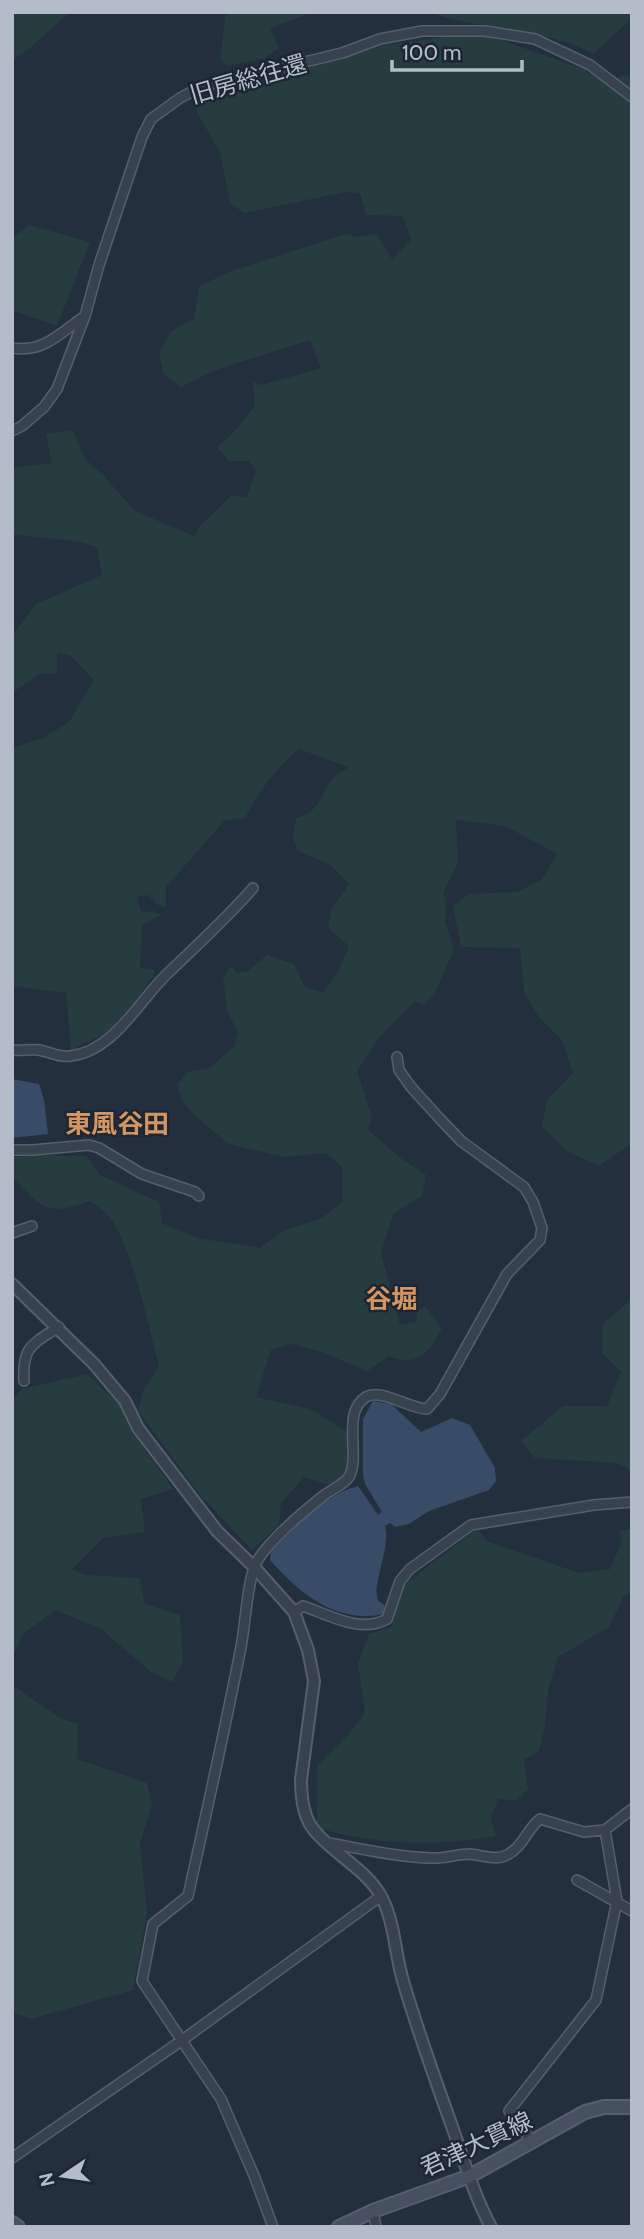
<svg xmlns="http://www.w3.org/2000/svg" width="644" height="2239" font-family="Cabin,'Noto Sans JP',sans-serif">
  <rect width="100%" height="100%" fill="#242f3e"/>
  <path fill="#263c3f" d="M 12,12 L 70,12 L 31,47 L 12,61 Z
    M 226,12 L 314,12 L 270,28 L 279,48 L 263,59 L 227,66 L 220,59 Z
    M 429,12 L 632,12 L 632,18 L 593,54 C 542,27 482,31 429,12 Z
    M 478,32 L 583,69 L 605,82 L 626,75 L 632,79 L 632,1143 L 599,1166 L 567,1151 L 542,1127 L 547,1100 L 573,1073 L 562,1040 L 538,1016 L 524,992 L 520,948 L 461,947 L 453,906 L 469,894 L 517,892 L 542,879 L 557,854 L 505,826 L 456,820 L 458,863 L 443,893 L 446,901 L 445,921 L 454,950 L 435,993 L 424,1005 L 415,1001 L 379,1038 L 357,1071 L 372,1117 L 368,1130 L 402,1159 L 426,1175 L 422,1196 L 393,1214 L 381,1253 L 400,1325 L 416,1322 L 417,1311 L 425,1306 L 442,1328 C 428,1353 419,1368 389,1356 L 367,1371 L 321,1352 L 292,1344 L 271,1350 L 256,1397 L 310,1409 L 348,1432 L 350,1472 L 331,1485 L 304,1477 L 281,1503 L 279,1525 L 252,1550 L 200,1495 L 138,1411 L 143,1391 L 159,1366 C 148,1324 134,1253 111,1219 C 106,1212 97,1206 90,1201 C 46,1217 43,1208 12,1177 L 12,1157 L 31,1155 L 86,1156 L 100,1175 L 159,1202 L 162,1223 L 197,1238 L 260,1248 L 285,1230 L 320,1219 L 343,1202 L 342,1167 L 325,1153 L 284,1157 L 229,1144 L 193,1114 L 182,1100 L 177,1084 L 188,1072 L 209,1068 L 234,1047 L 238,1033 L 227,1010 L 223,978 L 231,966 L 237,973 L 248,971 L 267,955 L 294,964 L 304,986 L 323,993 L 338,972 L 349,946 L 328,928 L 331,910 L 349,884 L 332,866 L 297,850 L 293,835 L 296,818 C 322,812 321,791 334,777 C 338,773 345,770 349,767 L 299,749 C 276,768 259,791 245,818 L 224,821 L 166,887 L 166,907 L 158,905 L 148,895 L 137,897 L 141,911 L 162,914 L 142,925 L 140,968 L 154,970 L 155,973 L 137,999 L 108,1032 L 71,1050 L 66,993 L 13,986 L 12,988 L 12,748 L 43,738 L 69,722 L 94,680 L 70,655 L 57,653 L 57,673 L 39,674 L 12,693 L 12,636 L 36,604 L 102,575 L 97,547 C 69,537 41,539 12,534 L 12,468 L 52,463 L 46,434 L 73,430 L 85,459 L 104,476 L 135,511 L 194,536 L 200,526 L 231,496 L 247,497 L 256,470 L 249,461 L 229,461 L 217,447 L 233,433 L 255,406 L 253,382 L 262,385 L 321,368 L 310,340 L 215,370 L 181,387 L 164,375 L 159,354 L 170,332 L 194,319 L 199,286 L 234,270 L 346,234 L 356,237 L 377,234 L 392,259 L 411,240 L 403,216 L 366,215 L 360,193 L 345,192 L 244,213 L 230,203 L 220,153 L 196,110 L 204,96 L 381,46 Z
    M 29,225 L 90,242 L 57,326 L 12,310 L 12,239 Z
    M 632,1299 L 632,1470 L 617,1463 L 535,1458 L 521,1441 L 563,1406 L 607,1406 L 621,1372 L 602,1353 L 603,1324 Z
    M 87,1374 L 119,1404 L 130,1429 L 173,1489 L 141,1499 L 145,1532 L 103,1538 L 72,1569 L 85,1575 L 139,1578 L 145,1604 L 180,1615 L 183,1662 L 172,1682 L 151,1672 L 101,1629 L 56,1610 L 24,1633 L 12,1657 L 12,1402 L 21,1389 Z
    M 632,1529 L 632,1591 L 624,1596 L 609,1627 L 558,1657 L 548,1690 L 545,1725 L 539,1751 L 524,1760 L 528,1789 L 516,1801 L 498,1799 L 491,1818 L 496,1836 C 433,1847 379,1845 317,1828 L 317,1766 L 350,1733 L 365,1713 L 358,1664 L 369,1634 L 391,1627 L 404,1585 L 472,1532 L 481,1532 L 486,1541 L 579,1573 L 610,1569 L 621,1544 L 620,1531 Z
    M 12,1685 L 62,1719 L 78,1724 L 77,1759 L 147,1783 L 152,1804 L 140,1844 L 147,1912 L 133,1990 L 31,2019 L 12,2012 Z"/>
  <path fill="#394c67" d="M 12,1079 L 39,1084 L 44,1100 L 48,1134 L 12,1138 Z
    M 373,1401 L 391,1404 L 421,1432 L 452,1418 L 470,1425 L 495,1468 L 496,1481 L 489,1490 L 429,1511 L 409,1524 L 395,1527 L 390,1523 L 385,1526 C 391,1546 371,1588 378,1600 C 380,1603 384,1604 387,1607 L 384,1614 C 336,1624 300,1594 270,1560 L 271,1551 C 294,1528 325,1494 358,1486 L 378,1515 L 382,1512 L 365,1484 L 363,1475 L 363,1419 Z"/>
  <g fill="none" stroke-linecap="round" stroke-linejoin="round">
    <g stroke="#565f6c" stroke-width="12">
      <path id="minor" d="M 12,348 C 44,353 60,333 85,316
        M 12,431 L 22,426 L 44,407 L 57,389 L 85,316 L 99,265 L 142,137 L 151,119 L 180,98 L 195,90 L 213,84 L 342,53 L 380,39 L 422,31 L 485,31 L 535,39 L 590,65 L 632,97
        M 12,1050 C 21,1051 30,1049 39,1050 C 50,1052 59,1058 70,1056 C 113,1052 139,1001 166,975 C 196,946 226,919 253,888
        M 12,1150 L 33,1150 L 89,1145 L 99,1148 L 142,1174 L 195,1192 L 199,1196
        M 12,1233 L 32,1226
        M 24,1381 C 22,1347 32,1344 59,1327
        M 294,1612 L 303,1606 C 329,1615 361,1634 387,1619 L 400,1581 L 410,1569 L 471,1525 L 594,1505 L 632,1502
        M 329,1843 C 362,1849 397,1857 431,1858 C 444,1859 457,1854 470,1854 C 481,1855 496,1861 507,1855 C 523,1847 527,1829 540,1819 L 584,1832 L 605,1830
        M 577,1880 L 632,1911
        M 533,2143 L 509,2111 L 596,2000 L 617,1901 L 605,1830 L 632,1809
        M 12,2158 L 181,2041 L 381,1896
        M 373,2211 L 376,2227
        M 273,2227 L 255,2178 L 221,2099 L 142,1981 L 153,1924 L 188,1896 C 206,1815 224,1734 240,1652 C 245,1631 247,1580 256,1563 C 269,1540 302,1513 323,1496 C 330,1490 344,1485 349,1477 C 361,1456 341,1412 366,1397 C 381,1388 410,1409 427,1409 L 440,1394 L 507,1274 L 540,1240 L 542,1228 L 533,1202 L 524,1187 L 461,1141 L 440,1119 L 411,1087 L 399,1070 L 397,1057"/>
    </g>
    <g stroke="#565f6c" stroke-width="14">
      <path id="tertiary" d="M 12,1284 L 94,1364 L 125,1401 L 138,1428 L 217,1531 L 254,1567 L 294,1612 L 308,1650 L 314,1681 L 301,1780 C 301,1796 303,1817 314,1830 C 334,1855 367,1869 382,1898 C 395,1924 395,1954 403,1981 C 418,2032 436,2082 454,2132 C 465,2164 475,2197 491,2227"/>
    </g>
    <g stroke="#565f6c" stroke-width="16">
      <path id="secondary" d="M 12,2223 L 18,2227
        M 339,2227 L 373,2211 L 470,2176 L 585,2112 L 604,2107 L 632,2107"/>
    </g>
    <use href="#minor" stroke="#38414e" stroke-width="9"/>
    <use href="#tertiary" stroke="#38414e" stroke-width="10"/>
    <use href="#secondary" stroke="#465061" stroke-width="12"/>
  </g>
  <g text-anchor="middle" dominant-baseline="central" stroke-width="5" stroke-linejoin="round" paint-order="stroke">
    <g font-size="24" fill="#b4bcc9" stroke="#1d2633">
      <text transform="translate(248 79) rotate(-16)">旧房総往還</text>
      <text transform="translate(476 2144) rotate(-25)">君津大貫線</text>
    </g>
    <g font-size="26" font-weight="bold" fill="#d59563" stroke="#1d2633">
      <text x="117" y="1124">東風谷田</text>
      <text x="391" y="1299">谷堀</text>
    </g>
  </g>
  <rect width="644" height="2239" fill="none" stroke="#b4bcc9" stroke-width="28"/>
  <g transform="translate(63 2176) rotate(257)" stroke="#1d2633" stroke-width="5" paint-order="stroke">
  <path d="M0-5L12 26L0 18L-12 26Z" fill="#b4bcc9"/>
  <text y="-10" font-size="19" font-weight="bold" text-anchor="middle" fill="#b4bcc9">N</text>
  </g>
  <path d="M392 60v10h130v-10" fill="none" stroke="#b4bcc9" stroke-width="3.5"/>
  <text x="402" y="60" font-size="21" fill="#b4bcc9" stroke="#1d2633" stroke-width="5" paint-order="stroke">100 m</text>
</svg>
